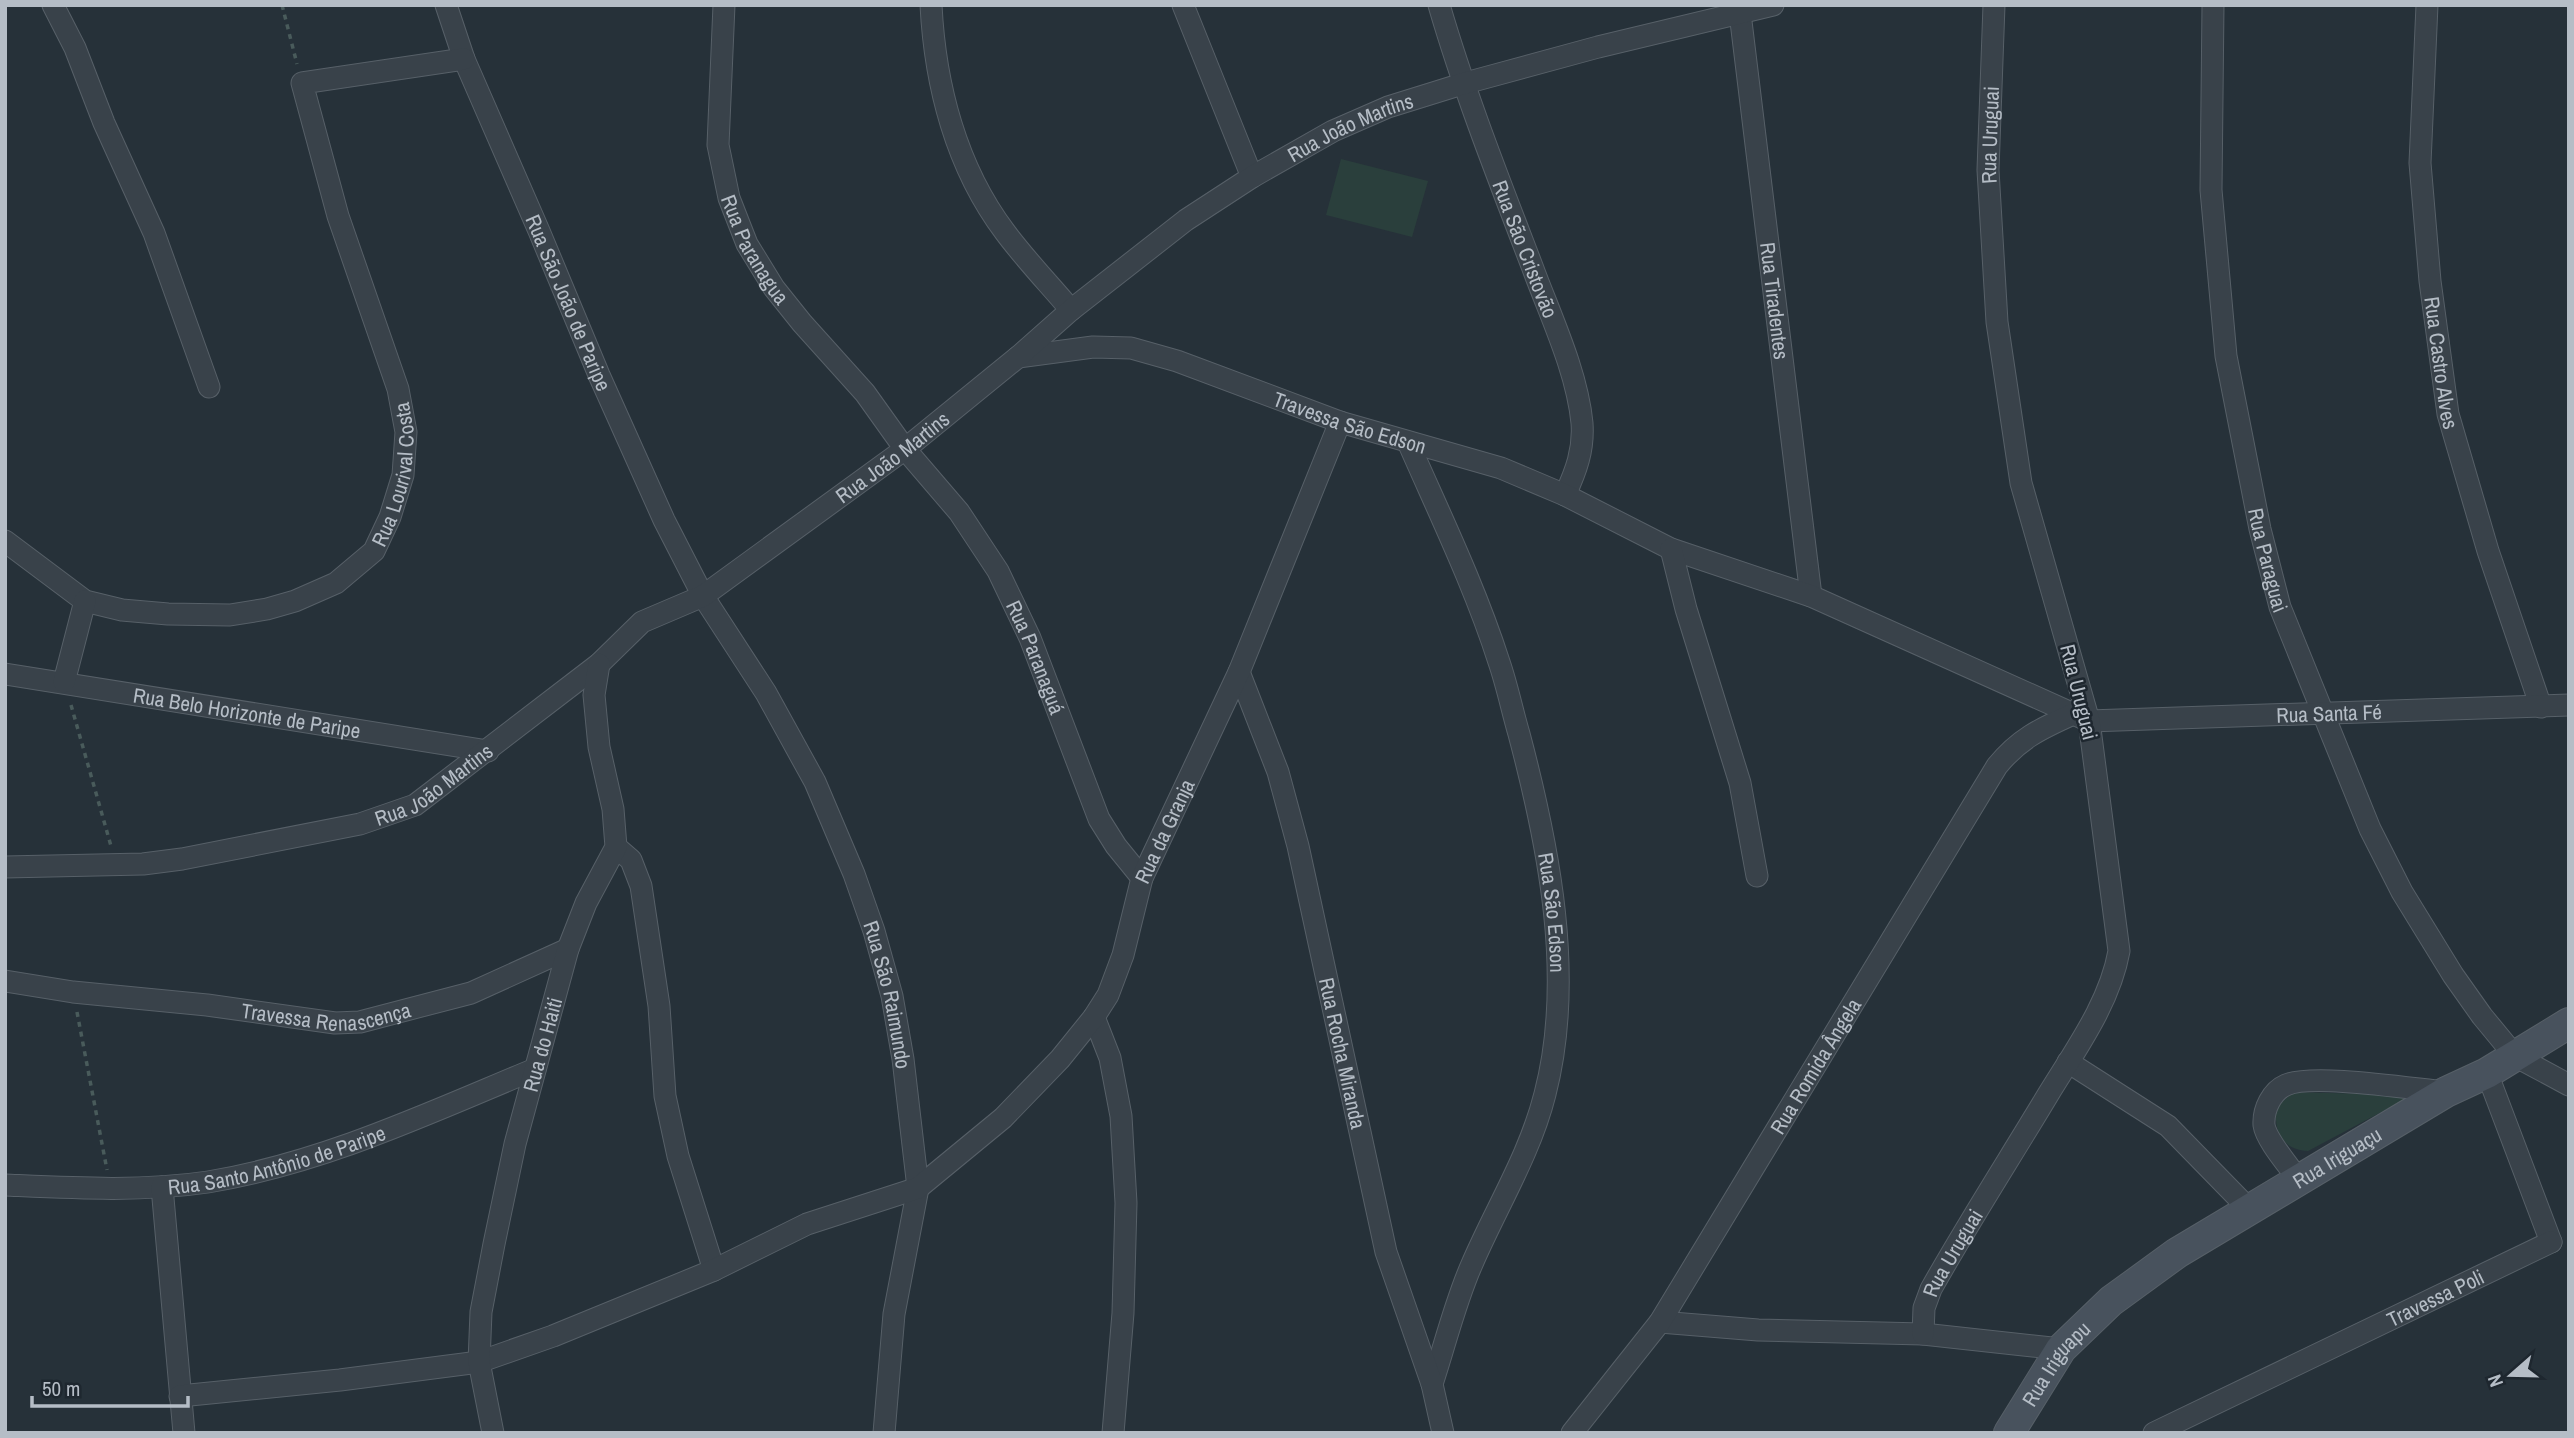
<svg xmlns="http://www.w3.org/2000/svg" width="2574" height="1438" font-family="'Archivo Narrow',sans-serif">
  <rect width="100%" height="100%" fill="#263139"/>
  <path fill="#2a3f3c" d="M 1341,159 L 1428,181 L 1412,237 L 1326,215 Z
    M 2293,1092 L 2404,1095 L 2404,1100 L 2308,1151 C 2282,1150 2274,1131 2276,1108 Z"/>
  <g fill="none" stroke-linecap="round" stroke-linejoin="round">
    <g stroke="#576068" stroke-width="23">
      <g id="street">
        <path d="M 53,5 L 75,48 L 104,123 L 154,233 L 209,387"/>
        <path id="s1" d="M 446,5 L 464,59 L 539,231 L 599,375 L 664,520 L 703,596 L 766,693 L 815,782 L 854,874 L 874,931 L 892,996 L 903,1059 L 918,1188 L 894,1314 L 884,1433"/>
        <path id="s2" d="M 724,5 L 718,145 L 729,198 L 747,244 L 774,288 L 802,323 L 865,393 L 905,449 L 959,512 L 998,571 L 1030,638 L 1099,819 L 1116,846 L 1142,878"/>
        <path d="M 931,5 C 935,85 956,167 1005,232 C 1025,259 1049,284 1071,310"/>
        <path d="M 1183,5 L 1252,177"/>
        <path id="s3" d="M 1439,5 C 1465,94 1499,180 1532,266 C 1550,315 1577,371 1582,423 C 1584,450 1576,471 1565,495"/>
        <path id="s4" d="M 1739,5 L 1811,596"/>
        <path id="s5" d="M 2213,5 L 2211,190 L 2226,356 L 2260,529 L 2280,607 L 2370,829 L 2402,892 L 2453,975 L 2482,1016 L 2515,1056 L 2569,1085"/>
        <path id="s6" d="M 2427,5 L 2420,163 L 2430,281 L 2448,414 L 2488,551 L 2541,707"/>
        <path id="s7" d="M 1018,357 L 1093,347 L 1131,348 L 1177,361 L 1340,422 L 1501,468 L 1565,495 L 1671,549 L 1811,596 L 2089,721 L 2569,705"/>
        <path id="s8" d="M 1408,442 C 1440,515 1475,587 1499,662 C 1507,685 1512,710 1519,734 C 1549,847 1575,978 1545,1094 C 1530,1154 1496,1208 1472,1264 C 1455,1302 1445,1345 1432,1384"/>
        <path id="s9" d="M 5,541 L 85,601 L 122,610 L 168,614 L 230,615 L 267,609 L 295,601 L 336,583 L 374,551 L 390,517 L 403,475 L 406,432 L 398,389 L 338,216 L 302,83 L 464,59"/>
        <path d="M 1671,549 L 1686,609 L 1740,783 L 1757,876"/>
        <path id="s10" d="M 1239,672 L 1278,772 L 1298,846 L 1386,1252 L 1432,1384 L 1443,1433"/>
        <path id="s11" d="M 5,674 L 488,751"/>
        <path d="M 64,682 L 85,601"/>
        <path d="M 616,847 L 631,860 L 641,886 L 659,1006 L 665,1096 L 678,1156 L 714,1270"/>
        <path id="s12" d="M 5,867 L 143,864 L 182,859 L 360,824 L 415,805 L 599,664 L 642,622 L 703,596 L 905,449 L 1018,357 L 1071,310 L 1186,220 L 1252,177 L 1333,131 L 1388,107 L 1462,84 L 1598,47 L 1773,5"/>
        <path id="s13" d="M 5,981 L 73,992 L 207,1005 L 335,1023 L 360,1022 L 471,993 L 568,949"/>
        <path d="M 1094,1017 L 1110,1058 L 1121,1116 L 1126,1203 L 1123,1313 L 1113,1433"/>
        <path d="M 2068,1062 L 2168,1126 L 2249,1209"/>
        <path d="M 2487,1073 L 2551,1242"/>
        <path d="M 2298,1179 C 2289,1166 2266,1140 2264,1125 C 2263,1109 2272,1091 2286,1085 C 2311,1073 2413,1089 2446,1092"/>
        <path id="s14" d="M 5,1185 C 73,1188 141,1192 208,1182 C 323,1163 429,1113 535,1069"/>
        <path d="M 162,1187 L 184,1433"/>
        <path d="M 1660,1322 L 1758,1330 L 1923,1334 L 2061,1349"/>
        <path id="s15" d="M 1923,1334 L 1924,1308 L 1931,1289 C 1968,1223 2010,1158 2049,1093 C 2076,1049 2110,1002 2119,951 L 2089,721 L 2021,483 L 1997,322 L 1988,170 L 1994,5"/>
        <path id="s16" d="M 180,1396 L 340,1380 L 479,1362 L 553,1336 L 714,1270 L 807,1224 L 918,1188 L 1003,1118 L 1060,1059 L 1094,1017 L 1108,995 L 1123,955 L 1142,878 L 1239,672 L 1340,422"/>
        <path id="s17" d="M 493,1433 L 479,1362 L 481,1312 L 494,1244 L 515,1144 L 568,949 L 586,903 L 616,847 L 613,809 L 599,747 L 594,695 L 599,664"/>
        <path id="s18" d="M 1572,1433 L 1660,1322 L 1997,766 C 2019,739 2040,729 2071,715"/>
        <path id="s19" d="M 2154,1433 L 2551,1242"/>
      </g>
    </g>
    <g stroke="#576068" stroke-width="32">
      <g id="secondary">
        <path id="s20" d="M 2009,1433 L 2061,1349 L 2111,1301 L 2177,1253 L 2446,1092 L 2487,1073 L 2569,1023"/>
      </g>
    </g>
    <path stroke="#495b5b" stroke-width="3.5" stroke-dasharray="5 5" stroke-linecap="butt" d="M 282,5 L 297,64
      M 71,705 L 111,846
      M 77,1012 L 107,1170"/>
    <use href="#street" stroke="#39424a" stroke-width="21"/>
    <use href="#secondary" stroke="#48525d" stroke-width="30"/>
  </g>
  <g text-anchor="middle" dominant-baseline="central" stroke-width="5" stroke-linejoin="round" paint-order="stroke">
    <g font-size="21" fill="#b5bdc6" stroke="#1e272f">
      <text stroke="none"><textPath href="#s12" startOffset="1577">Rua João Martins</textPath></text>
      <text stroke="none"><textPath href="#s15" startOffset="1264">Rua Uruguai</textPath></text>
      <text stroke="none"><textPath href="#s2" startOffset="252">Rua Paranagua</textPath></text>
      <text stroke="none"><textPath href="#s3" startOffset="259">Rua São Cristovão</textPath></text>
      <text stroke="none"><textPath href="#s4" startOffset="298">Rua Tiradentes</textPath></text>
      <text stroke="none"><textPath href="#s1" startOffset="322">Rua São João de Paripe</textPath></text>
      <text stroke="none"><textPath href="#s6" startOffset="359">Rua Castro Alves</textPath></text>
      <text stroke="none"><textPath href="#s7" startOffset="345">Travessa São Edson</textPath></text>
      <text stroke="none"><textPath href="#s12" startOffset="1010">Rua João Martins</textPath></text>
      <text stroke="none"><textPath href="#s9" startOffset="488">Rua Lourival Costa</textPath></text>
      <text stroke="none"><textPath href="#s5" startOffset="560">Rua Paraguai</textPath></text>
      <text stroke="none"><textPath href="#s2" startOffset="751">Rua Paranaguá</textPath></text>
      <text transform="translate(2079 692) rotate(76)">Rua Uruguai</text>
      <text stroke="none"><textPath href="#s11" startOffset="245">Rua Belo Horizonte de Paripe</textPath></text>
      <text stroke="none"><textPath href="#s7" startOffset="1384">Rua Santa Fé</textPath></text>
      <text stroke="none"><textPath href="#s12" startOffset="443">Rua João Martins</textPath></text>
      <text stroke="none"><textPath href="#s16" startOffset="1220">Rua da Granja</textPath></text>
      <text stroke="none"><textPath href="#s8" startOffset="495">Rua São Edson</textPath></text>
      <text stroke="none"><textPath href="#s1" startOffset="1088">Rua São Raimundo</textPath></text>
      <text stroke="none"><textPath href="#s13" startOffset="324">Travessa Renascença</textPath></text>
      <text stroke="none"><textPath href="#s17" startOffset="397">Rua do Haiti</textPath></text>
      <text stroke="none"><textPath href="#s10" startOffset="396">Rua Rocha Miranda</textPath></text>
      <text stroke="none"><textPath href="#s18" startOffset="441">Rua Romida Ângela</textPath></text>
      <text stroke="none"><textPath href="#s20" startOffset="436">Rua Iriguaçu</textPath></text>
      <text stroke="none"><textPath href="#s14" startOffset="275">Rua Santo Antônio de Paripe</textPath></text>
      <text stroke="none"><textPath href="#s15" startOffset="88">Rua Uruguai</textPath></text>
      <text stroke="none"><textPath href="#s19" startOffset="312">Travessa Poli</textPath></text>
      <text stroke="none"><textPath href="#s20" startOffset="84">Rua Iriguapu</textPath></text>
    </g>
  </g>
  <rect width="2574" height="1438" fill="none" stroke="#b5bdc6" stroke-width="14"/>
  <g transform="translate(2511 1375) rotate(250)" stroke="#1e272f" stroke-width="5" paint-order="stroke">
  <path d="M0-5L12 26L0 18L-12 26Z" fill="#b5bdc6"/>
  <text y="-10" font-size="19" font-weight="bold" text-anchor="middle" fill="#b5bdc6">N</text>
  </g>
  <path d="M32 1396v10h156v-10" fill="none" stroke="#b5bdc6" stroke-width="3.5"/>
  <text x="42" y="1396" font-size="21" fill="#b5bdc6" stroke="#1e272f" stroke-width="5" paint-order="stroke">50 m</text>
</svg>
